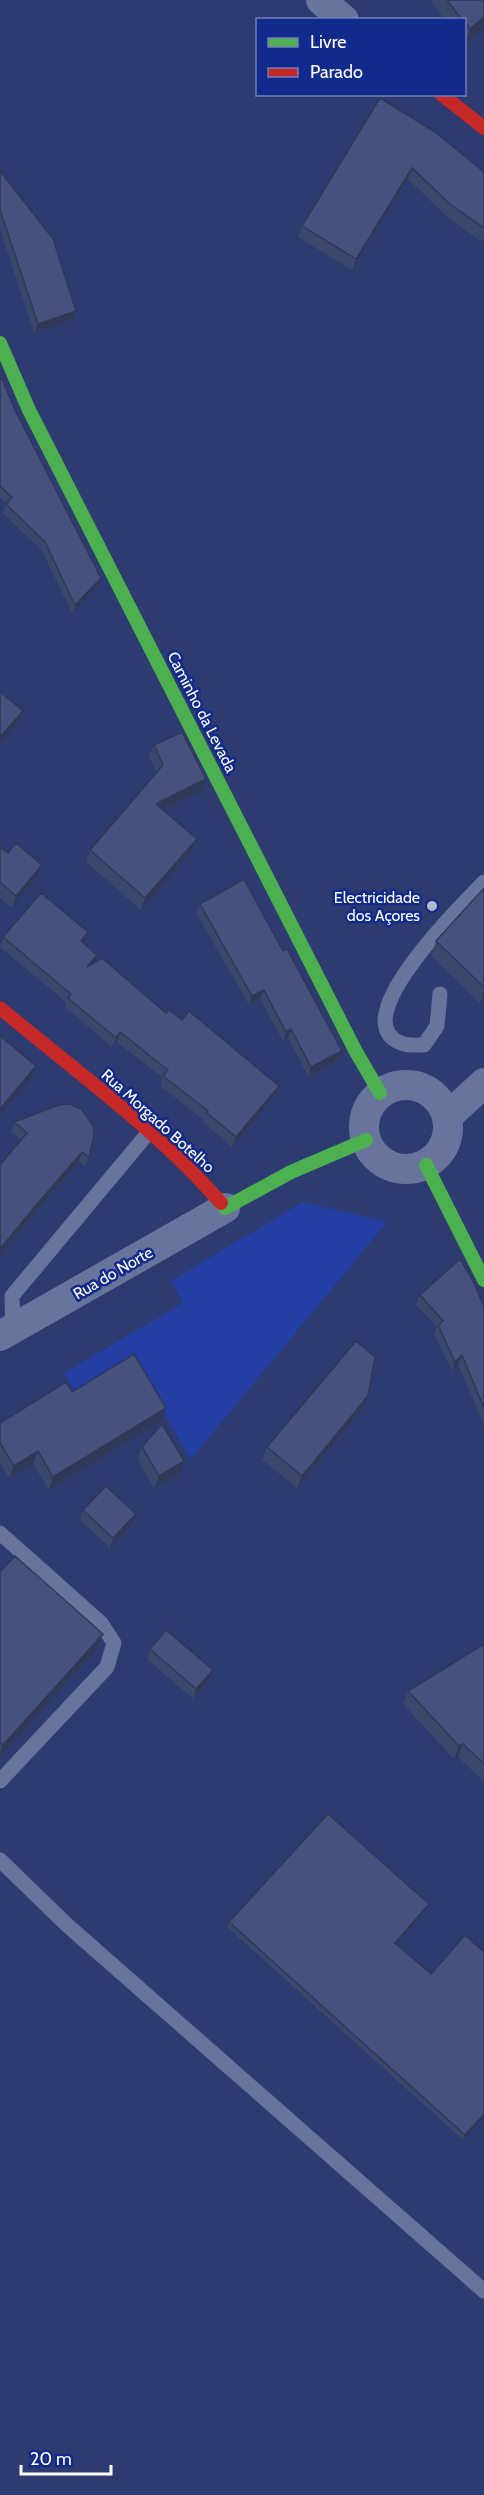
<svg xmlns="http://www.w3.org/2000/svg" width="484" height="2495" font-family="Cabin,sans-serif">
  <rect width="100%" height="100%" fill="#2d3b70"/>
  <path fill="#233fa4" d="M 303,1202 L 387,1222 L 191,1459 L 132,1358 L 75,1391 L 64,1373 L 183,1303 L 171,1281 Z"/>
  <g fill="none" stroke-linecap="round" stroke-linejoin="round">
    <path stroke="#69749d" stroke-width="15" d="M 440,994 L 437,1026 L 424,1045 C 417,1045 407,1046 401,1043 C 342,1021 465,902 484,882
      M 13,1329 L 12,1296 L 149,1132
      M 0,1533 L 101,1623 L 114,1643 L 107,1667 L 0,1781
      M 0,1860 L 67,1925 L 484,2291"/>
    <path stroke="#69749d" stroke-width="30" d="M 321,0 L 344,20
      M364 1127a42 42 0 1 1 84 0a42 42 0 1 1-84 0Z
      M 447,1117 L 484,1083
      M 0,1336 L 225,1208"/>
    <path stroke="#4caf50" stroke-width="14" d="M 0,343 L 29,410 L 355,1050 L 380,1093
      M 426,1165 L 484,1280
      M 221,1203 L 225,1208 L 291,1172 L 366,1140"/>
    <path stroke="#c62828" stroke-width="14" d="M 441,94 L 484,128
      M 0,1008 C 73,1069 159,1131 221,1203"/>
  </g>
  <path fill="#3c476c" d="M 430,0 L 484,0 L 484,28 L 465,43 L 465,20 L 445,20 Z
    M 380,98 L 484,172 L 484,240 L 482,242 L 447,217 L 408,179 L 352,270 L 298,237 L 302,226 Z
    M 0,171 L 76,311 L 73,320 L 34,333 L 0,230 Z
    M 0,377 L 98,586 L 72,613 L 42,551 L 3,513 L 6,504 L 0,498 Z
    M 154,745 L 202,791 L 163,810 L 197,839 L 192,851 L 141,910 L 86,862 L 90,850 L 157,773 L 149,757 Z
    M 0,847 L 8,853 L 42,865 L 38,877 L 12,908 L 0,898 Z
    M 484,888 L 484,999 L 480,1003 L 431,956 L 436,941 Z
    M 200,904 L 339,1060 L 308,1076 L 288,1038 L 283,1041 L 260,999 L 249,1005 L 196,913 Z
    M 88,932 L 84,943 L 97,955 L 94,962 L 166,1013 L 182,1020 L 279,1086 L 275,1096 L 232,1147 L 203,1122 L 204,1120 L 160,1086 L 163,1078 L 117,1042 L 112,1047 L 65,1007 L 66,1002 L 0,947 L 3,937 Z
    M 59,1105 L 89,1157 L 85,1167 L 79,1162 L 34,1214 L 0,1255 L 0,1165 L 21,1140 L 11,1132 L 14,1122 Z
    M 420,1295 L 484,1307 L 484,1425 L 458,1364 L 452,1371 L 434,1334 L 437,1327 L 416,1305 Z
    M 72,1392 L 161,1421 L 49,1490 L 33,1464 L 9,1478 L 0,1463 L 0,1423 Z
    M 368,1396 L 363,1409 L 297,1488 L 262,1460 L 267,1447 Z
    M 142,1447 L 180,1474 L 154,1488 L 137,1459 Z
    M 83,1510 L 136,1514 L 133,1523 L 110,1548 L 80,1520 Z
    M 0,1572 L 103,1634 L 97,1649 L 0,1757 Z
    M 484,1644 L 484,1782 L 458,1757 L 454,1759 L 403,1704 L 408,1691 Z
    M 150,1649 L 213,1670 L 209,1680 L 193,1699 L 147,1659 Z
    M 429,1904 L 427,1909 L 396,1944 L 431,1974 L 484,1952 L 484,2117 L 463,2140 L 227,1927 L 229,1922 Z"/>
  <path fill="#313958" d="M 484,17 L 484,28 L 465,43 L 470,29 Z
    M 412,168 L 408,179 L 352,270 L 356,259 Z
    M 76,311 L 73,320 L 34,333 L 38,324 Z
    M 101,578 L 98,586 L 72,613 L 75,605 Z
    M 23,711 L 19,721 L 0,743 L 0,737 Z
    M 206,779 L 202,791 L 152,815 L 156,804 Z
    M 197,839 L 192,851 L 141,910 L 145,898 Z
    M 42,865 L 38,877 L 12,908 L 16,896 Z
    M 88,932 L 85,942 L 78,951 L 81,941 Z
    M 97,955 L 94,964 L 87,967 Z
    M 264,990 L 260,999 L 249,1005 L 252,996 Z
    M 484,991 L 484,999 L 480,1003 Z
    M 291,1029 L 288,1038 L 283,1041 L 286,1032 Z
    M 120,1032 L 117,1042 L 112,1047 L 116,1038 Z
    M 342,1051 L 339,1060 L 308,1076 L 311,1067 Z
    M 36,1066 L 33,1076 L 0,1115 L 0,1109 Z
    M 279,1086 L 275,1096 L 232,1147 L 236,1137 Z
    M 82,1152 L 79,1162 L 34,1214 L 0,1255 L 0,1249 L 37,1204 Z
    M 462,1355 L 458,1364 L 452,1371 L 455,1362 Z
    M 368,1396 L 363,1409 L 297,1488 L 302,1476 Z
    M 166,1408 L 161,1421 L 49,1490 L 53,1477 Z
    M 38,1451 L 33,1464 L 9,1478 L 14,1466 Z
    M 184,1461 L 180,1474 L 154,1488 L 159,1476 Z
    M 136,1514 L 133,1523 L 110,1548 L 113,1538 Z
    M 103,1634 L 97,1649 L 0,1757 L 0,1753 L 3,1745 Z
    M 213,1670 L 209,1680 L 193,1699 L 196,1689 Z
    M 463,1744 L 458,1757 L 454,1759 L 459,1746 Z
    M 429,1904 L 427,1909 L 393,1948 L 395,1943 Z
    M 484,2114 L 484,2117 L 463,2140 L 465,2135 Z"/>
  <path fill="#46527d" stroke="#313958" stroke-width="1.5" d="M 447,0 L 484,0 L 484,17 L 470,29 L 465,22 L 465,20 L 462,20 Z
    M 380,98 L 435,132 L 484,172 L 484,228 L 451,205 L 412,168 L 356,259 L 302,226 Z
    M 0,171 L 53,239 L 76,311 L 38,324 L 0,210 Z
    M 0,377 L 2,379 L 15,410 L 101,578 L 75,605 L 45,542 L 6,504 L 12,497 L 0,486 Z
    M 0,692 L 23,711 L 0,737 Z
    M 182,732 L 206,779 L 156,804 L 197,839 L 145,898 L 90,850 L 163,765 L 154,745 Z
    M 16,843 L 42,865 L 16,896 L 0,882 L 0,847 L 8,853 Z
    M 244,879 L 283,951 L 287,949 L 342,1051 L 311,1067 L 291,1029 L 286,1032 L 264,990 L 252,996 L 200,904 Z
    M 484,888 L 484,987 L 436,941 Z
    M 41,893 L 88,932 L 81,941 L 97,955 L 87,967 L 102,958 L 166,1013 L 169,1010 L 182,1020 L 189,1011 L 279,1086 L 236,1137 L 207,1113 L 208,1111 L 163,1076 L 168,1070 L 120,1032 L 116,1038 L 68,998 L 71,994 L 3,937 Z
    M 0,1036 L 36,1066 L 0,1109 Z
    M 70,1104 L 81,1109 L 93,1125 L 94,1135 L 89,1157 L 82,1152 L 37,1204 L 0,1249 L 0,1165 L 27,1133 L 14,1122 L 59,1105 Z
    M 460,1259 L 474,1283 L 484,1307 L 484,1408 L 462,1355 L 455,1362 L 438,1325 L 443,1321 L 420,1295 Z
    M 356,1341 L 375,1357 L 368,1396 L 302,1476 L 267,1447 Z
    M 134,1354 L 166,1408 L 53,1477 L 38,1451 L 14,1466 L 0,1443 L 0,1423 L 66,1382 L 72,1392 Z
    M 162,1424 L 184,1461 L 159,1476 L 142,1447 Z
    M 106,1486 L 136,1514 L 113,1538 L 83,1510 Z
    M 15,1556 L 103,1634 L 3,1745 L 0,1742 L 0,1572 Z
    M 166,1630 L 213,1670 L 196,1689 L 150,1649 Z
    M 484,1644 L 484,1764 L 463,1744 L 459,1746 L 408,1691 Z
    M 328,1814 L 429,1904 L 395,1943 L 431,1974 L 465,1935 L 484,1952 L 484,2114 L 465,2135 L 229,1922 Z"/>
  <circle fill="#b6bacd" stroke="#112a8c" stroke-width="2" cx="432" cy="906" r="6"/>
  <g text-anchor="middle" dominant-baseline="central" stroke-width="5" stroke-linejoin="round" paint-order="stroke">
    <g font-size="16" fill="#fff" stroke="#112a8c">
      <text transform="translate(202 712) rotate(63)">Caminho da Levada</text>
      <text transform="translate(158 1121) rotate(42)">Rua Morgado Botelho</text>
      <text transform="translate(113 1273) rotate(-30)">Rua do Norte</text>
    </g>
    <g font-size="16" fill="#fff" stroke="#112a8c" text-anchor="end">
      <text x="420" y="897">Electricidade<tspan x="420" dy="18">dos Açores</tspan></text>
    </g>
  </g>
  <rect x="256" y="18" width="210" height="78" fill="#112a8c" stroke="#707fba" stroke-width="1.5"/>
  <rect x="268" y="38" width="30" height="9" fill="#4caf50" stroke="#707fba" stroke-width="1.5"/>
  <text x="310" y="48" font-size="18" fill="#ffffff">Livre</text>
  <rect x="268" y="68" width="30" height="9" fill="#c62828" stroke="#707fba" stroke-width="1.5"/>
  <text x="310" y="78" font-size="18" fill="#ffffff">Parado</text>
  <path d="M21 2465v9h90v-9" fill="none" stroke="#ffffff" stroke-width="3"/>
  <text x="30" y="2465" font-size="18" fill="#ffffff" stroke="#112a8c" stroke-width="4.5" paint-order="stroke">20 m</text>
</svg>
